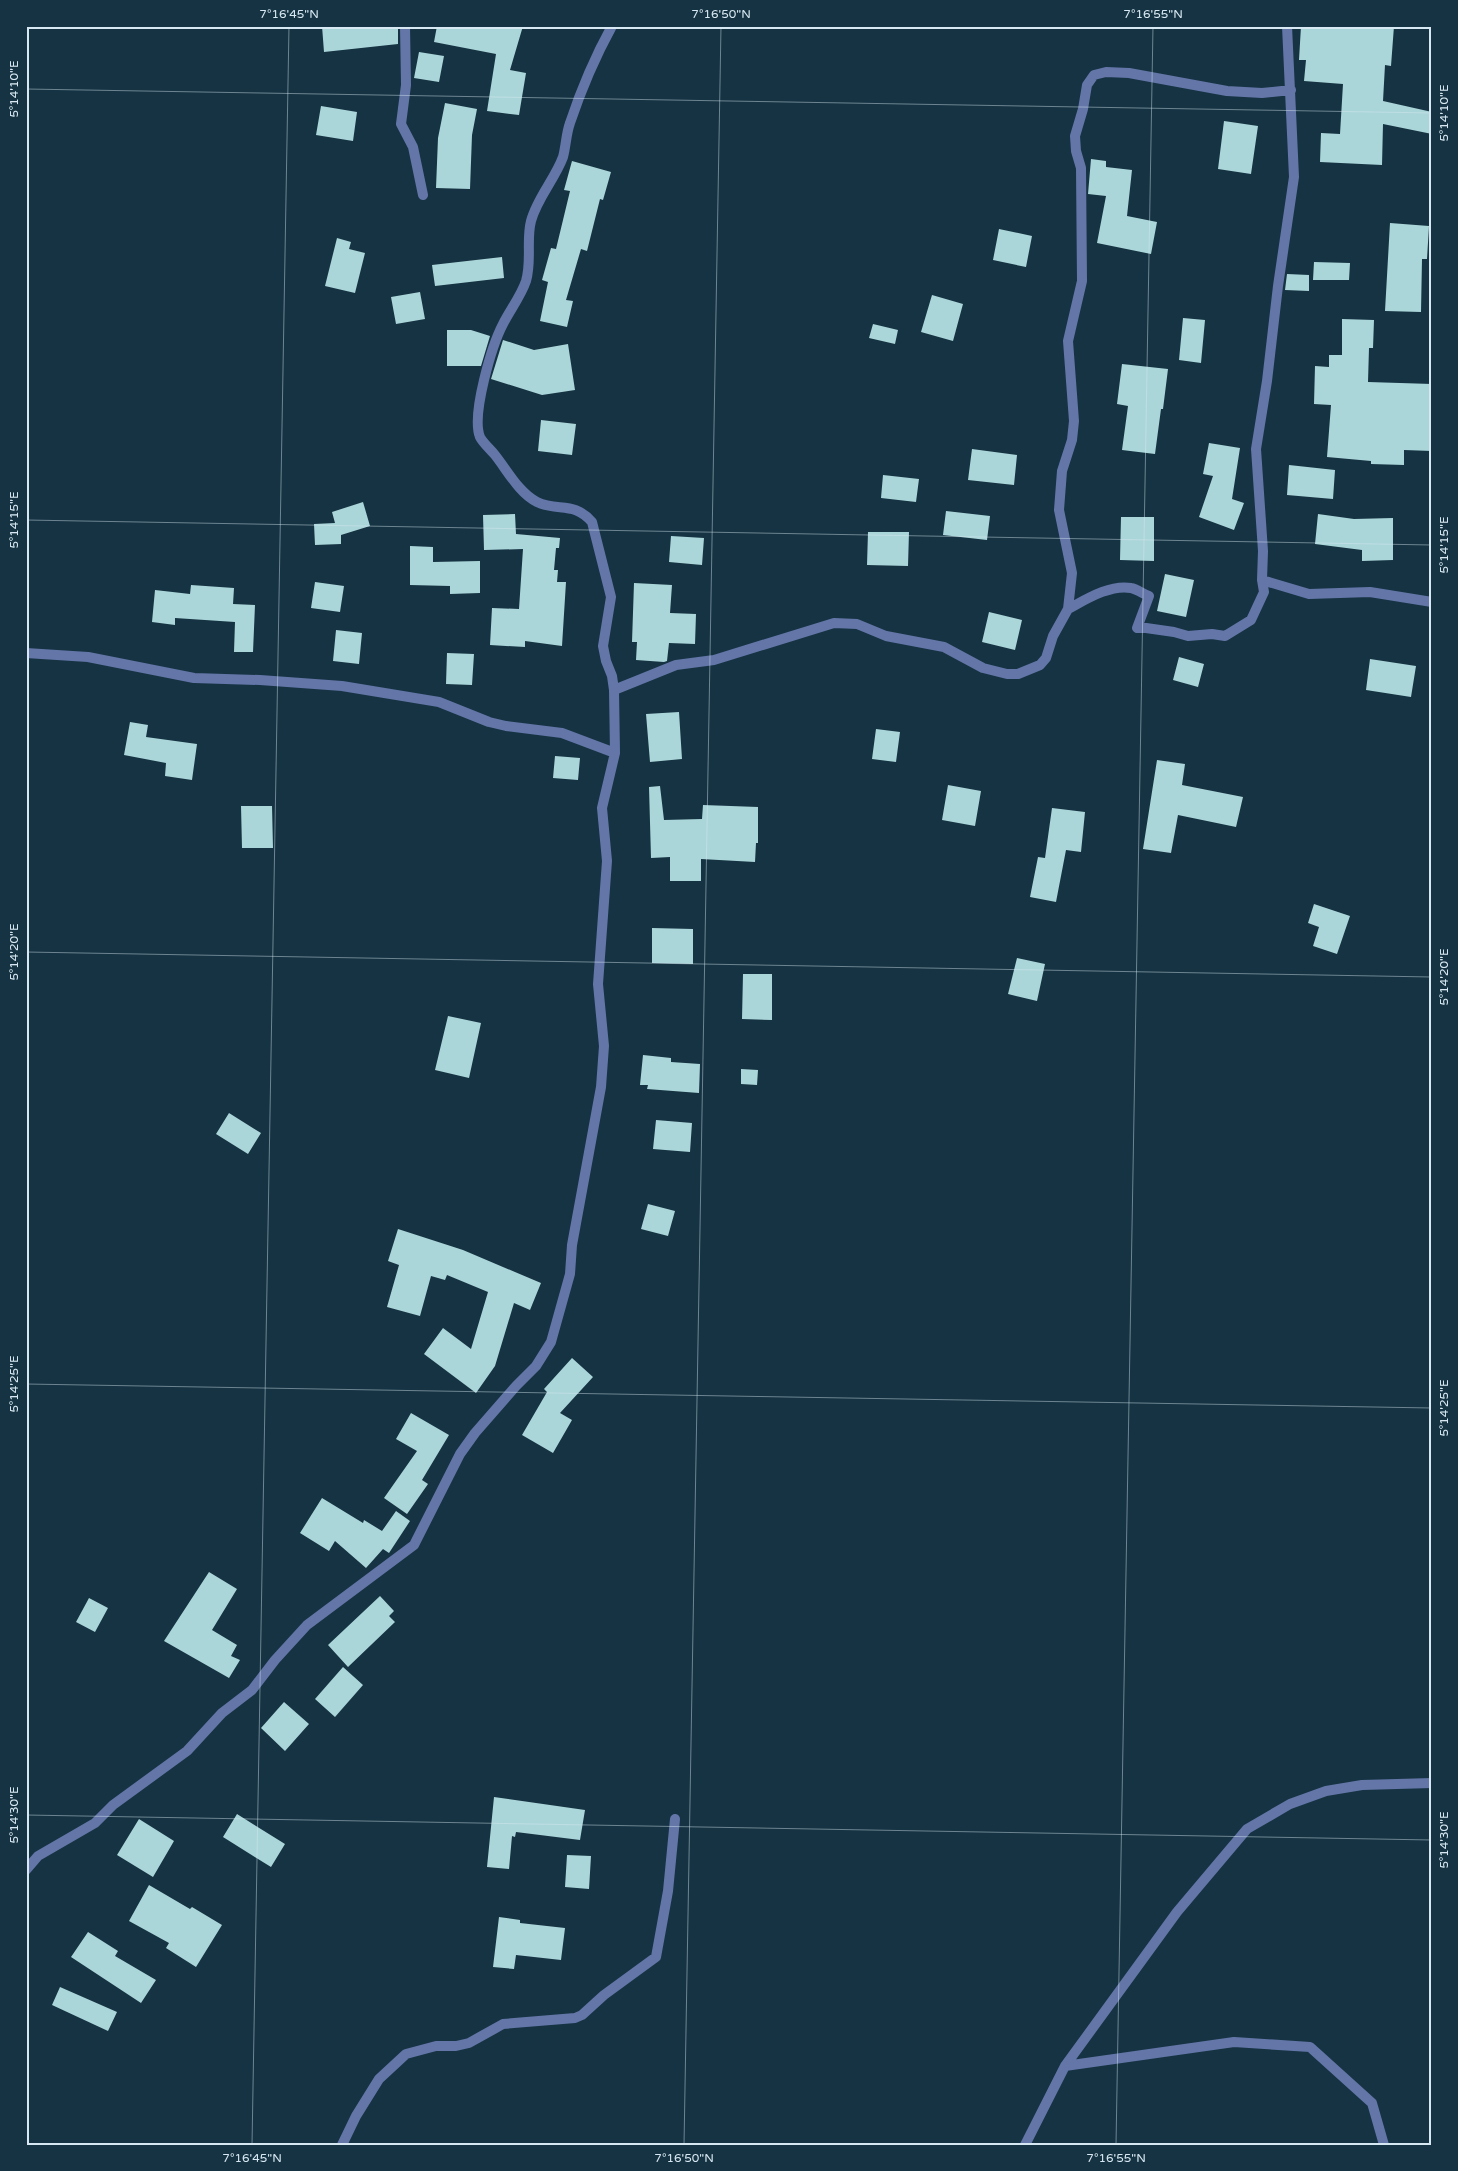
<svg xmlns="http://www.w3.org/2000/svg" width="1458" height="2171" font-family="'Varela Round',sans-serif">
  <rect width="100%" height="100%" fill="#163343"/>
  <path fill="#abd6d9" d="M 322,26 L 398,26 L 398,44 L 324,52 Z
    M 437,26 L 523,26 L 510,70 L 526,73 L 519,115 L 487,111 L 496,54 L 434,42 Z
    M 1301,26 L 1394,26 L 1391,66 L 1385,65 L 1383,101 L 1432,112 L 1432,134 L 1383,124 L 1382,165 L 1320,162 L 1321,133 L 1340,134 L 1343,84 L 1304,81 L 1306,60 L 1299,60 Z
    M 419,52 L 444,56 L 439,82 L 414,78 Z
    M 445,103 L 477,109 L 472,135 L 470,189 L 436,188 L 438,138 Z
    M 321,106 L 357,112 L 353,141 L 316,135 Z
    M 1224,121 L 1258,126 L 1251,174 L 1218,169 Z
    M 1091,159 L 1106,161 L 1106,167 L 1132,170 L 1127,216 L 1157,222 L 1151,254 L 1097,243 L 1106,196 L 1088,194 Z
    M 572,161 L 611,172 L 603,200 L 600,199 L 587,251 L 581,249 L 566,300 L 573,301 L 567,327 L 540,321 L 548,282 L 542,280 L 551,248 L 556,249 L 570,191 L 564,190 Z
    M 1390,223 L 1429,226 L 1427,259 L 1422,259 L 1421,312 L 1385,311 Z
    M 999,229 L 1032,236 L 1026,267 L 993,260 Z
    M 337,238 L 351,242 L 349,249 L 365,253 L 355,293 L 325,286 Z
    M 502,257 L 504,278 L 435,286 L 432,265 Z
    M 1314,262 L 1350,263 L 1349,280 L 1313,280 Z
    M 1287,274 L 1309,275 L 1309,291 L 1285,290 Z
    M 420,292 L 425,319 L 396,324 L 391,297 Z
    M 932,295 L 963,304 L 953,341 L 921,332 Z
    M 1183,318 L 1205,320 L 1201,363 L 1179,360 Z
    M 1342,319 L 1374,320 L 1373,348 L 1369,348 L 1368,382 L 1432,384 L 1432,451 L 1404,450 L 1404,465 L 1371,464 L 1371,461 L 1327,457 L 1331,405 L 1314,404 L 1315,366 L 1329,367 L 1329,355 L 1342,355 Z
    M 873,324 L 898,330 L 895,344 L 869,338 Z
    M 447,330 L 471,330 L 490,336 L 481,366 L 447,366 Z
    M 503,340 L 534,350 L 568,344 L 575,390 L 542,395 L 491,379 Z
    M 1122,364 L 1168,369 L 1163,409 L 1161,409 L 1155,454 L 1122,450 L 1128,406 L 1117,404 Z
    M 541,420 L 576,424 L 572,455 L 538,451 Z
    M 1209,443 L 1240,448 L 1232,499 L 1244,503 L 1234,530 L 1199,517 L 1213,476 L 1203,474 Z
    M 972,449 L 1017,455 L 1014,485 L 968,480 Z
    M 1289,465 L 1335,470 L 1333,499 L 1287,495 Z
    M 883,475 L 919,479 L 916,502 L 881,498 Z
    M 363,502 L 370,526 L 341,535 L 341,544 L 315,545 L 314,524 L 335,523 L 332,512 Z
    M 946,511 L 990,516 L 987,540 L 943,535 Z
    M 515,514 L 516,534 L 560,538 L 559,548 L 556,548 L 554,570 L 558,570 L 557,582 L 566,582 L 562,646 L 525,641 L 525,647 L 490,645 L 492,608 L 519,609 L 523,549 L 484,550 L 483,515 Z
    M 1318,514 L 1354,519 L 1393,518 L 1393,560 L 1362,561 L 1362,550 L 1315,544 Z
    M 1121,517 L 1154,517 L 1154,561 L 1120,560 Z
    M 868,532 L 909,532 L 908,566 L 867,565 Z
    M 671,536 L 704,538 L 702,565 L 669,562 Z
    M 410,546 L 433,547 L 433,562 L 480,561 L 480,593 L 450,594 L 450,586 L 410,585 Z
    M 1165,574 L 1194,580 L 1186,617 L 1157,611 Z
    M 315,582 L 344,586 L 340,612 L 311,608 Z
    M 634,583 L 672,585 L 670,613 L 696,614 L 695,644 L 669,643 L 667,661 L 664,662 L 636,660 L 637,642 L 632,642 Z
    M 191,585 L 234,588 L 233,604 L 255,605 L 253,652 L 234,652 L 235,622 L 175,618 L 175,625 L 152,622 L 155,590 L 190,594 Z
    M 989,612 L 1022,620 L 1015,650 L 982,642 Z
    M 336,630 L 362,633 L 359,664 L 333,661 Z
    M 447,653 L 474,654 L 472,685 L 446,684 Z
    M 1179,657 L 1204,664 L 1198,687 L 1173,680 Z
    M 1370,659 L 1416,666 L 1411,697 L 1366,690 Z
    M 679,712 L 682,759 L 650,762 L 646,714 Z
    M 130,722 L 148,725 L 146,737 L 197,744 L 192,780 L 165,776 L 166,763 L 124,755 Z
    M 876,729 L 900,732 L 896,762 L 872,759 Z
    M 555,756 L 580,758 L 578,780 L 553,778 Z
    M 1157,760 L 1185,764 L 1182,785 L 1243,797 L 1236,827 L 1178,815 L 1171,853 L 1143,849 Z
    M 948,785 L 981,791 L 975,826 L 942,820 Z
    M 660,786 L 664,820 L 702,819 L 703,805 L 758,807 L 758,843 L 756,843 L 755,862 L 701,859 L 701,881 L 670,881 L 670,857 L 651,858 L 649,787 Z
    M 241,806 L 272,806 L 273,848 L 242,848 Z
    M 1052,808 L 1085,812 L 1081,852 L 1066,850 L 1056,902 L 1030,897 L 1038,857 L 1045,858 Z
    M 1314,904 L 1350,916 L 1337,954 L 1313,946 L 1319,927 L 1308,923 Z
    M 652,928 L 693,929 L 693,964 L 652,963 Z
    M 1017,958 L 1045,964 L 1037,1001 L 1008,994 Z
    M 743,974 L 772,974 L 772,1020 L 742,1019 Z
    M 448,1016 L 481,1023 L 469,1078 L 435,1070 Z
    M 643,1055 L 671,1058 L 671,1062 L 700,1064 L 699,1093 L 647,1089 L 648,1085 L 640,1085 Z
    M 741,1069 L 758,1070 L 757,1085 L 741,1084 Z
    M 229,1113 L 261,1133 L 248,1154 L 216,1134 Z
    M 656,1120 L 692,1123 L 690,1152 L 653,1149 Z
    M 648,1204 L 675,1211 L 668,1236 L 641,1229 Z
    M 398,1229 L 463,1250 L 541,1283 L 530,1310 L 514,1303 L 495,1366 L 476,1393 L 424,1354 L 443,1328 L 471,1349 L 488,1292 L 447,1275 L 445,1280 L 431,1276 L 420,1316 L 387,1307 L 399,1265 L 388,1261 Z
    M 572,1358 L 593,1377 L 560,1413 L 572,1420 L 553,1453 L 522,1435 L 547,1392 L 544,1389 Z
    M 411,1413 L 449,1435 L 422,1480 L 428,1484 L 407,1514 L 384,1498 L 417,1451 L 396,1439 Z
    M 322,1498 L 363,1523 L 364,1520 L 382,1531 L 396,1511 L 410,1521 L 389,1553 L 383,1549 L 366,1568 L 335,1541 L 329,1551 L 300,1533 Z
    M 209,1572 L 237,1589 L 212,1630 L 237,1645 L 231,1656 L 240,1660 L 229,1678 L 164,1641 Z
    M 380,1596 L 394,1611 L 389,1616 L 395,1622 L 348,1667 L 328,1645 Z
    M 89,1598 L 108,1608 L 95,1632 L 76,1622 Z
    M 343,1667 L 363,1685 L 335,1717 L 315,1699 Z
    M 284,1702 L 309,1724 L 285,1751 L 261,1728 Z
    M 494,1797 L 585,1810 L 580,1840 L 516,1832 L 515,1837 L 512,1836 L 509,1869 L 487,1867 Z
    M 237,1814 L 285,1844 L 271,1867 L 223,1837 Z
    M 139,1819 L 174,1841 L 153,1877 L 117,1855 Z
    M 567,1855 L 591,1856 L 589,1889 L 565,1887 Z
    M 149,1885 L 190,1909 L 192,1907 L 222,1925 L 196,1967 L 166,1948 L 169,1943 L 129,1921 Z
    M 499,1917 L 520,1920 L 520,1923 L 565,1928 L 561,1960 L 516,1955 L 514,1969 L 493,1967 Z
    M 88,1932 L 118,1951 L 115,1956 L 156,1980 L 141,2003 L 71,1957 Z
    M 60,1987 L 117,2012 L 108,2031 L 52,2005 Z"/>
  <g fill="none" stroke-linecap="round" stroke-linejoin="round">
    <path stroke="#6476a8" stroke-width="10" d="M 1065,2066 L 1234,2042 L 1310,2047 L 1372,2103 L 1384,2145
      M 1025,2145 L 1065,2066 L 1177,1912 L 1247,1829 L 1290,1804 L 1326,1791 L 1362,1785 L 1432,1783"/>
    <path stroke="#6476a8" stroke-width="10" d="M 405,26 L 406,85 L 401,124 L 413,147 L 423,195
      M 1262,580 L 1309,594 L 1370,592 L 1432,602
      M 1068,609 C 1085,600 1110,584 1131,588 C 1137,589 1143,594 1149,596 L 1137,628 L 1146,628 L 1174,632 L 1188,636 L 1212,634 L 1225,636 L 1251,620 L 1264,592 L 1262,580 L 1263,551 L 1256,449 L 1267,381 L 1278,286 L 1294,177 L 1287,26
      M 26,653 L 88,657 L 194,678 L 260,680 L 342,686 L 439,702 L 489,722 L 506,726 L 562,733 L 615,753
      M 614,690 L 676,665 L 714,660 L 834,623 L 857,624 L 886,636 L 944,647 L 983,668 L 1007,674 L 1018,674 L 1040,665 L 1046,658 L 1053,636 L 1068,609 L 1072,573 L 1059,510 L 1062,471 L 1072,440 L 1074,421 L 1068,341 L 1082,281 L 1081,168 L 1076,151 L 1075,136 L 1083,109 L 1087,85 L 1094,75 L 1106,72 L 1129,73 L 1227,91 L 1262,93 L 1291,90
      M 26,1870 L 38,1856 L 95,1823 L 113,1805 L 187,1751 L 222,1713 L 252,1690 L 275,1660 L 307,1625 L 414,1545 L 460,1454 L 475,1433 L 516,1386 L 536,1366 L 551,1342 L 570,1274 L 572,1245 L 601,1087 L 604,1046 L 598,984 L 607,861 L 602,808 L 615,753 L 614,690 L 612,676 L 606,661 L 603,646 L 611,597 L 592,522 C 574,501 558,512 537,502 C 519,493 507,470 495,455 C 491,450 483,443 480,437 C 471,415 492,345 503,324 C 510,310 521,296 526,281 C 532,261 526,240 531,221 C 537,198 555,179 563,157 C 566,146 566,134 570,123 C 581,90 595,57 612,26
      M 342,2145 L 356,2116 L 379,2079 L 406,2054 L 436,2046 L 456,2046 L 469,2043 L 503,2024 L 575,2018 L 582,2015 L 604,1995 L 656,1957 L 668,1891 L 675,1819"/>
  </g>
  <path fill="none" stroke="#d7e8f2" stroke-width="1" stroke-opacity="0.45" d="M 26,89 L 1432,113M 26,520 L 1432,545M 26,952 L 1432,977M 26,1384 L 1432,1408M 26,1815 L 1432,1840M 252,2145 L 289,26M 684,2145 L 721,26M 1116,2145 L 1153,26"/>
  <rect width="1458" height="2171" fill="none" stroke="#163343" stroke-width="55"/>
  <rect x="28" y="28" width="1402" height="2116" fill="none" stroke="#d7e8f2" stroke-width="2"/>
  <g font-size="12" text-anchor="middle" fill="#d7e8f2">
    <text x="289" y="18">7°16'45"N</text>
    <text x="721" y="18">7°16'50"N</text>
    <text x="1153" y="18">7°16'55"N</text>
    <text transform="translate(14 89) rotate(-90)" y="4">5°14'10"E</text>
    <text transform="translate(1444 113) rotate(-90)" y="4">5°14'10"E</text>
    <text transform="translate(14 520) rotate(-90)" y="4">5°14'15"E</text>
    <text transform="translate(1444 545) rotate(-90)" y="4">5°14'15"E</text>
    <text transform="translate(14 952) rotate(-90)" y="4">5°14'20"E</text>
    <text transform="translate(1444 977) rotate(-90)" y="4">5°14'20"E</text>
    <text transform="translate(14 1384) rotate(-90)" y="4">5°14'25"E</text>
    <text transform="translate(1444 1408) rotate(-90)" y="4">5°14'25"E</text>
    <text transform="translate(14 1815) rotate(-90)" y="4">5°14'30"E</text>
    <text transform="translate(1444 1840) rotate(-90)" y="4">5°14'30"E</text>
    <text x="252" y="2162">7°16'45"N</text>
    <text x="684" y="2162">7°16'50"N</text>
    <text x="1116" y="2162">7°16'55"N</text>
  </g>
</svg>
